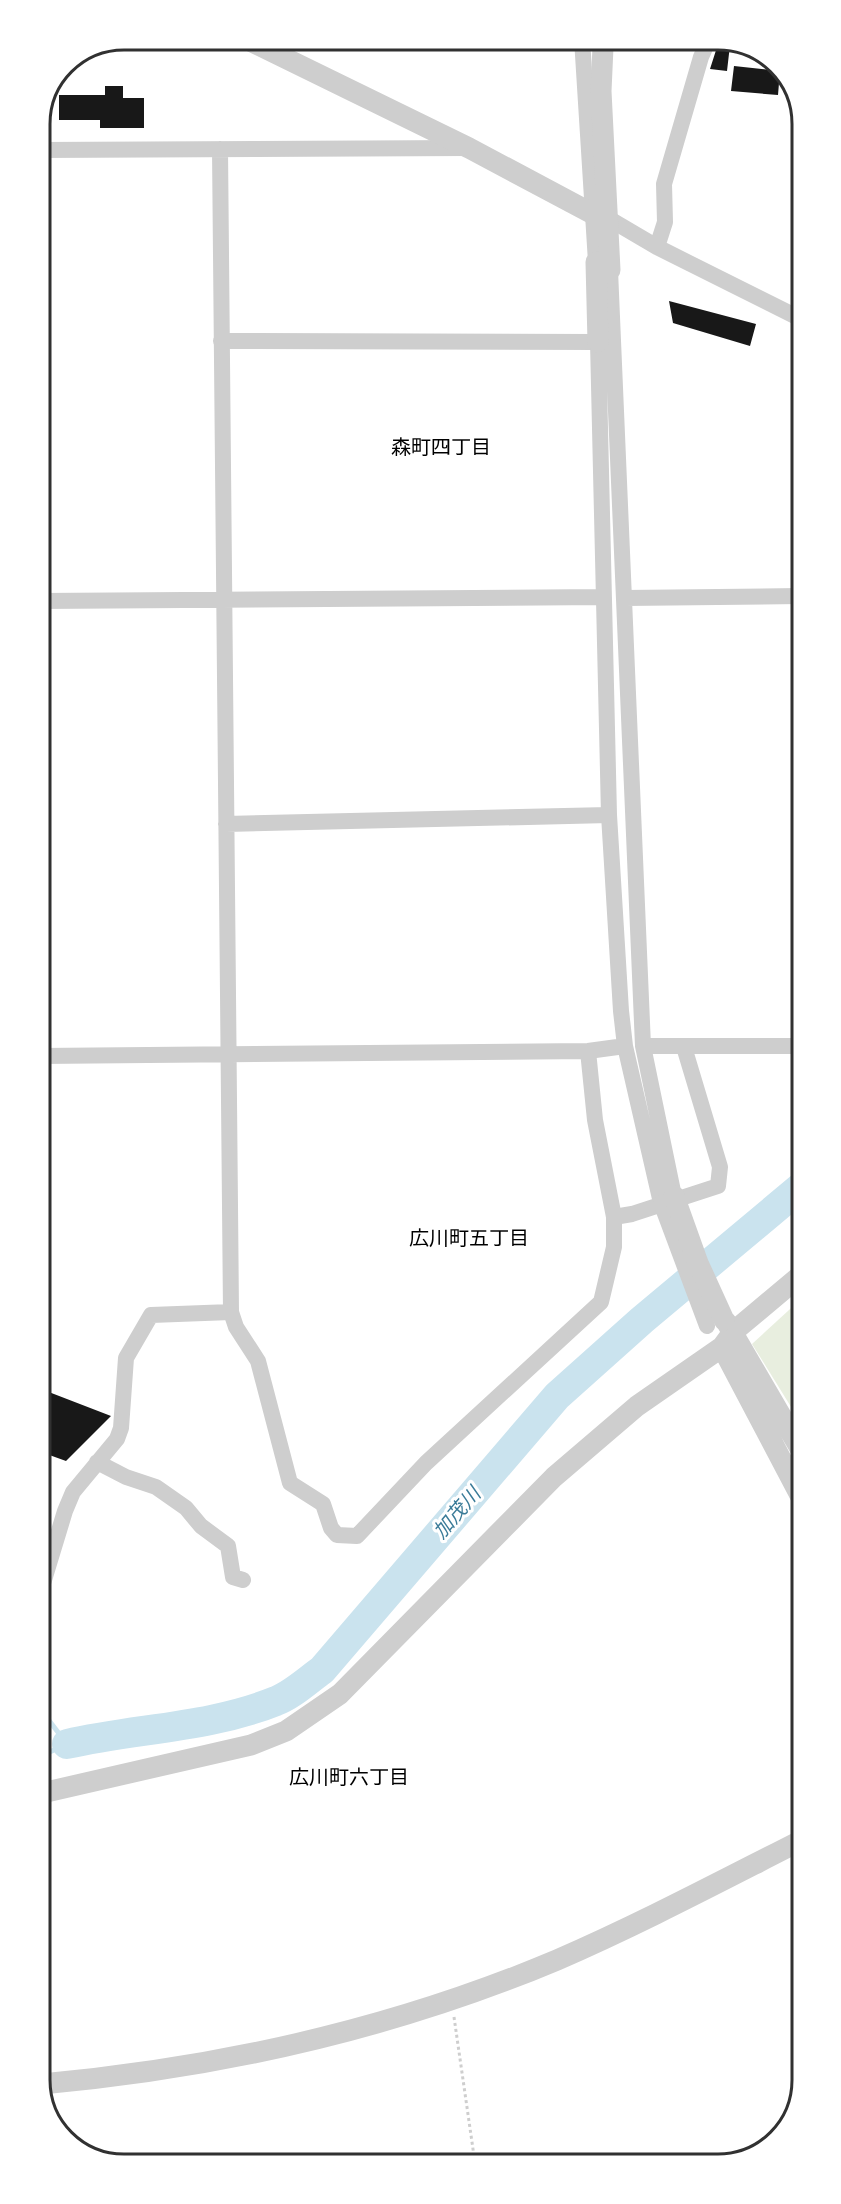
<svg xmlns="http://www.w3.org/2000/svg" width="841" height="2204" font-family="Jost,'Noto Sans JP',sans-serif">
  <rect width="100%" height="100%" fill="#fff"/>
  <path fill="#e8eedf" d="M 801,1299 L 801,1423 L 752,1344 Z"/>
  <g fill="none" stroke-linecap="round" stroke-linejoin="round">
    <path stroke="#cae3ee" stroke-width="5" d="M 41,1710 L 67,1744 L 41,1756"/>
    <path stroke="#cae3ee" stroke-width="30" d="M 67,1744 C 137,1728 209,1728 276,1701 C 292,1695 308,1680 322,1670 L 557,1396 L 642,1320 L 801,1187"/>
  </g>
  <path fill="#181818" d="M 718,44 L 730,45 L 727,71 L 710,69 Z
    M 734,66 L 780,71 L 778,95 L 731,91 Z
    M 105,86 L 123,86 L 123,98 L 144,98 L 144,128 L 100,128 L 100,120 L 59,120 L 59,95 L 105,95 Z
    M 669,301 L 756,324 L 750,346 L 673,323 Z
    M 41,1389 L 111,1416 L 66,1461 L 41,1452 Z"/>
  <g fill="none" stroke-linecap="round" stroke-linejoin="round">
    <path stroke="#cecece" stroke-width="3" stroke-dasharray="3 3" stroke-linecap="butt" d="M 454,2017 L 475,2163"/>
    <path stroke="#cecece" stroke-width="16" d="M 582,39 L 596,262
      M 39,150 L 468,148
      M 606,217 L 657,247 L 799,318
      M 657,247 L 665,222 L 664,184 L 701,57 L 709,39
      M 610,270 L 643,1046 L 674,1196
      M 221,341 L 598,342 L 609,815 L 621,1011 L 625,1046 L 661,1203
      M 625,598 L 800,596
      M 40,601 L 603,597
      M 226,824 L 609,815
      M 643,1046 L 800,1046
      M 588,1051 L 595,1120 L 614,1217 L 632,1214 L 718,1186 L 720,1167 L 684,1047
      M 40,1056 L 588,1051 L 625,1046
      M 231,1312 L 236,1327 L 258,1361 L 290,1483 L 323,1504 L 331,1528 L 337,1535 L 357,1536 L 426,1463 L 601,1302 L 614,1247 L 614,1217
      M 97,1462 L 126,1477 L 156,1487 L 186,1508 L 201,1526 L 228,1546 L 233,1577 L 243,1580
      M 41,1590 L 65,1511 L 73,1492 L 117,1439 L 121,1428 L 126,1358 L 151,1315 L 231,1312 L 220,149"/>
    <path stroke="#cecece" stroke-width="21" d="M 246,39 L 469,148 L 593,214 L 606,217
      M 603,47 L 601,91 L 610,270
      M 596,262 L 598,342
      M 727,1323 L 801,1450
      M 722,1347 L 801,1497
      M 42,1793 L 251,1745 L 286,1731 L 340,1694 L 554,1477 L 637,1406 L 722,1347 L 733,1332 L 801,1275
      M 42,2084 C 218,2068 393,2029 557,1960 C 640,1924 721,1881 802,1840"/>
    <path stroke="#cecece" stroke-width="16" d="M 661,1203 L 707,1326"/>
    <path stroke="#cecece" stroke-width="21" d="M 674,1196 L 698,1263 L 724,1320"/>
  </g>
  <g text-anchor="middle" dominant-baseline="central" stroke-width="6" stroke-linejoin="round" paint-order="stroke">
    <g font-size="20" fill="#000" stroke="#fff">
      <text x="441" y="447">森町四丁目</text>
      <text x="469" y="1238">広川町五丁目</text>
      <text x="349" y="1777">広川町六丁目</text>
    </g>
    <g font-size="20" font-style="italic" fill="#3a7b98" stroke="#fff">
      <text transform="translate(457 1513) rotate(-49)">加茂川</text>
    </g>
  </g>
  <path d="M0 0H841V2204H0ZM124 50H718A74 74 0 0 1 792 124V2080A74 74 0 0 1 718 2154H124A74 74 0 0 1 50 2080V124A74 74 0 0 1 124 50Z" fill="#fff" fill-rule="evenodd"/>
  <path fill="none" stroke="#313131" stroke-width="3" d="M124 50H718A74 74 0 0 1 792 124V2080A74 74 0 0 1 718 2154H124A74 74 0 0 1 50 2080V124A74 74 0 0 1 124 50Z"/>
</svg>
